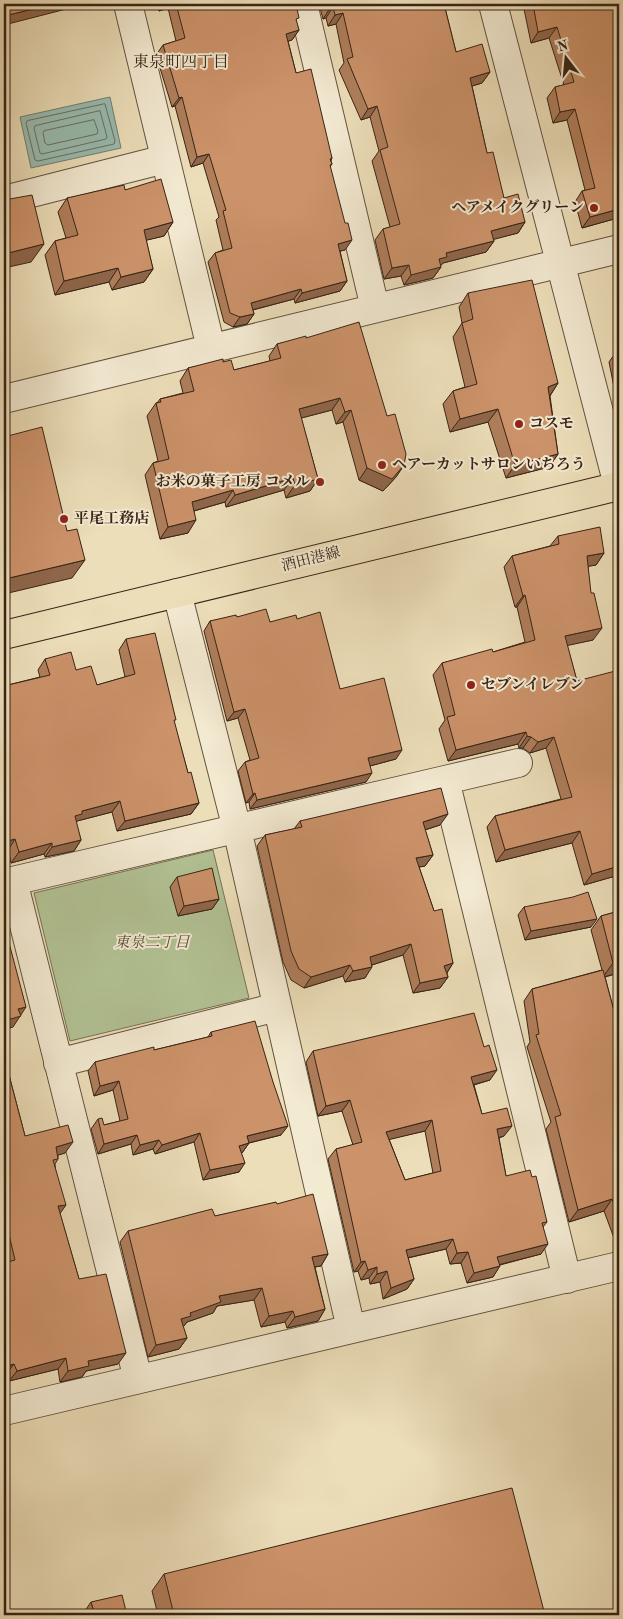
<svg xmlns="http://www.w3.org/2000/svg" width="623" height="1619" font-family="'Old Standard TT','Noto Serif JP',serif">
  <rect width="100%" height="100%" fill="#ecdeb9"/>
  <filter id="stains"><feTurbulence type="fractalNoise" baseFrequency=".004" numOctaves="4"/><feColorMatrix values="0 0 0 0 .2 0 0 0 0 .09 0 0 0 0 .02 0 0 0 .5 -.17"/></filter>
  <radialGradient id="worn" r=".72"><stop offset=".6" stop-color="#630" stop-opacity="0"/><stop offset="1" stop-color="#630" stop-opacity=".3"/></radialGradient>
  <path fill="#b2c294" stroke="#757355" d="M 213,850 L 249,998 L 70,1041 L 34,893 Z"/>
  <path fill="#99bcb1" stroke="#727f73" d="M 110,97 L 121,148 L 31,168 L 20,117 Z"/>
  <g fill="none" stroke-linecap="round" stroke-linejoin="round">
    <path stroke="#687064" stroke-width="1" d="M 105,104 L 115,141 L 114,144 L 38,161 L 35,160 L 26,123 L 27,121 Z
      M 100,111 L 107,137 L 106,139 L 42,154 L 40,153 L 34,128 L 35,126 Z
      M 94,120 L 98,131 L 97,134 L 48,145 L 45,143 L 43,133 L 44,131 Z"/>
    <g stroke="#65523f" stroke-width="30">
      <path id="minor" d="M 128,4 L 211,348
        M 303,4 L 375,308
        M 493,4 L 619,489
        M 4,200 L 165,159
        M 4,399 L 619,249
        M 177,593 L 237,829 L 351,1329
        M 445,780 L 518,763
        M 13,881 L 138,1379
        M 4,883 L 445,780 L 567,1279
        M 58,1063 L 277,1007
        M 4,1411 L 619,1266"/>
    </g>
    <g stroke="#382416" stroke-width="30">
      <path id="major" d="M 4,635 L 619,486"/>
    </g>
    <use href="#minor" stroke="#f3ead2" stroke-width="28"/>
    <use href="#major" stroke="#ecdeb9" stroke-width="28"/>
  </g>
  <path fill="#af7e5b" stroke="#382416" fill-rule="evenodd" d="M 157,4 L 296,4 L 296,22 L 299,30 L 292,40 L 288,41 L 296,73 L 332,158 L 331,161 L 332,164 L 330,167 L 345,250 L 340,251 L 347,281 L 340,291 L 295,303 L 294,299 L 253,310 L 254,314 L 247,324 L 233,327 L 224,322 L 208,262 L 215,253 L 223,250 L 216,220 L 219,217 L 203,163 L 191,167 L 175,106 L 172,107 L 156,55 L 163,45 L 176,41 L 168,8 L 159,11 Z
    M 319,4 L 444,4 L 456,52 L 490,72 L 482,83 L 472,86 L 487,153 L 504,198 L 525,222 L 518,233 L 493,239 L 494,241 L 486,252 L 443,263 L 440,266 L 441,267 L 433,278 L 404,285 L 401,276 L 384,279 L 375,240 L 383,229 L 390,227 L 372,161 L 379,151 L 370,117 L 361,120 L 339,70 L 344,63 L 336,24 L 328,26 L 326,18 L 323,19 Z
    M 523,4 L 619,4 L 619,234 L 618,234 L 614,219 L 582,228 L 575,202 L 582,191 L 585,190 L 567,120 L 553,123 L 547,98 L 555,87 L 564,85 L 549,38 L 531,43 Z
    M 125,190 L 173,222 L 164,236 L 146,240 L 153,269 L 144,282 L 112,290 L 109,282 L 55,295 L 45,255 L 55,241 L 66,238 L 58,212 L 67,198 Z
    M 468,293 L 558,383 L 550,396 L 558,454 L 549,467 L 506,478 L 488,422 L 450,432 L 443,404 L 453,391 L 465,387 L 453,337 L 462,323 L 459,307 Z
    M 306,338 L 387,416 L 404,465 L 396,477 L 383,491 L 359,480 L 343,422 L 336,424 L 332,410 L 301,418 L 318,479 L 310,491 L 286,498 L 284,490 L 226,507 L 225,502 L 194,511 L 188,533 L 160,539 L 145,475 L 153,463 L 158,461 L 147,416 L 156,403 L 157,403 L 160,399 L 183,393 L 180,381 L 188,368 L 223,362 L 234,370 L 270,361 L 269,356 L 277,344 Z
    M 619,348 L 619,392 L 619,391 L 615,392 L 609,362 Z
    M 558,536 L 604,553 L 596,565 L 588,566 L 593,640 L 567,645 L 577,681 L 617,715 L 616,715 L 619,875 L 584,885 L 572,843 L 496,862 L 487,827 L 495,816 L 561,799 L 546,748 L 530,753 L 523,748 L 519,748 L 518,744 L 448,761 L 439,729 L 445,720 L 433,675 L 442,663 L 493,652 L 525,642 L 517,607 L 515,607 L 504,567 L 512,556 L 550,546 Z
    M 237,617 L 270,622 L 297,619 L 340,689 L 396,759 L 370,766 L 366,782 L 250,809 L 249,802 L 246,803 L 238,771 L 245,762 L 250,760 L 238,718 L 227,721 L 204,631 L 210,621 Z
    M 126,639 L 174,723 L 188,773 L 199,803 L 191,814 L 117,831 L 112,812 L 77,821 L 76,823 L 81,840 L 74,851 L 45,857 L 44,854 L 11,863 L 8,850 L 4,851 L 4,686 L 40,677 L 38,670 L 45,659 L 76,670 L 97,685 L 125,677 L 119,650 Z
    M 300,821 L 440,825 L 425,830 L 433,855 L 425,866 L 419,867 L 434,911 L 453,963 L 447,973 L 448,977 L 440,988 L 413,993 L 403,955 L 372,965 L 365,978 L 345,982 L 343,976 L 304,988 L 291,980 L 283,962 L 257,846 L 265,835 L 294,829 Z
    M 177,877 L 219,899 L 212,909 L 178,916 L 170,887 Z
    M 524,907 L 591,927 L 525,940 L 518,915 Z
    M 619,911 L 619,973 L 605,977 L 614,1011 L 619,1010 L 619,1236 L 614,1238 L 604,1211 L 569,1222 L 546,1129 L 551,1122 L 527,1047 L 530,1042 L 524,1001 L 532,989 L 602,970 L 591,930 L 601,916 Z
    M 211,1032 L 281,1135 L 249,1143 L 242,1153 L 241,1153 L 239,1172 L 203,1180 L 194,1142 L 155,1154 L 153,1149 L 133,1155 L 131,1144 L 98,1154 L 91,1129 L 98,1119 L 104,1125 L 120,1121 L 113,1090 L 94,1096 L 88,1071 L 95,1062 L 154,1050 L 208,1037 Z
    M 313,1051 L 490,1080 L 474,1085 L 482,1114 L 504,1136 L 499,1138 L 506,1176 L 547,1222 L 543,1227 L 541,1254 L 500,1265 L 493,1277 L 467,1283 L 461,1263 L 450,1264 L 446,1249 L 408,1258 L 414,1279 L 407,1289 L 383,1299 L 380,1282 L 370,1284 L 369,1278 L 361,1280 L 358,1271 L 354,1272 L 328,1159 L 336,1149 L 353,1145 L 342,1111 L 318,1116 L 306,1062 ZM 425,1131 L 433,1173 L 405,1180 L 389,1139 Z
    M 4,1056 L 25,1136 L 65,1153 L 58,1155 L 58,1159 L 55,1164 L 60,1214 L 79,1279 L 118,1364 L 86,1371 L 82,1377 L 60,1382 L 58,1369 L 9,1381 L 6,1374 L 4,1375 L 4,1263 L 6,1262 L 4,1254 Z
    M 277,1204 L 328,1254 L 321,1266 L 315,1267 L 325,1309 L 318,1321 L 287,1328 L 285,1322 L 261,1327 L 254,1300 L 217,1306 L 213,1313 L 187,1322 L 183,1327 L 187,1338 L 179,1349 L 148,1357 L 120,1242 L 128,1231 L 215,1216 Z
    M 164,1574 L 545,1615 L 158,1615 L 152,1591 Z
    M 91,1602 L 95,1615 L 82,1615 Z"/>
  <path fill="#8f664a" stroke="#382416" d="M 54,4 L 83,4 L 82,5 L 4,25 L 4,16 Z
    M 163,4 L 171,4 L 168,8 L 159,11 Z
    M 333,7 L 326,18 L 323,19 L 330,8 Z
    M 343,13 L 336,24 L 328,26 L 335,15 Z
    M 557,27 L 549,38 L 531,43 L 538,32 Z
    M 299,30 L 292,40 L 279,44 L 286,34 Z
    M 490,72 L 482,83 L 462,89 L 470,78 Z
    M 182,97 L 175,106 L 172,107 L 179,98 Z
    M 377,106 L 370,117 L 361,120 L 368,109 Z
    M 575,109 L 567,120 L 553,123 L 560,112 Z
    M 209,154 L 203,163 L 191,167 L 197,157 Z
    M 619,209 L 619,212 L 614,219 L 582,228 L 590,217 Z
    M 173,222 L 164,236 L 135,243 L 144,230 Z
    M 525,222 L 518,233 L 484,242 L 491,231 Z
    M 352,240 L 345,250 L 331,253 L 338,244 Z
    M 494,241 L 486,252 L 443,263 L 439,268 L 441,267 L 433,278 L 404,285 L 411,275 L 439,259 L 446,253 Z
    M 44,244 L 31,262 L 4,268 L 4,254 Z
    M 409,265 L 401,276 L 384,279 L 392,268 Z
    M 118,268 L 109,282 L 55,295 L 64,281 Z
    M 153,269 L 144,282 L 112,290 L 121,277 Z
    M 347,281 L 340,291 L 295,303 L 302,293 Z
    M 301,289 L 294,299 L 244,312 L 251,303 Z
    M 254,314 L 247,324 L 233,327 L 240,317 Z
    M 558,383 L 549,397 L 548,387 Z
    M 619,385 L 619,391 L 615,392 Z
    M 340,398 L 332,410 L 290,421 L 299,409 Z
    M 498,409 L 488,422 L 450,432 L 460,419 Z
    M 351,410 L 343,422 L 336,424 L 345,412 Z
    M 558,454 L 549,467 L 506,478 L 515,465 Z
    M 404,465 L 396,477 L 383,491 L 359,480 L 367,468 Z
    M 293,478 L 284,490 L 226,507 L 235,495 Z
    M 318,479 L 310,491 L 286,498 L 295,485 Z
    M 233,490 L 225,502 L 183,514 L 192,502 Z
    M 196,520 L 188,533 L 160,539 L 168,527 Z
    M 604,553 L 596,565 L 579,568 L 587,556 Z
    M 85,560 L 72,578 L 4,594 L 4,581 L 5,579 Z
    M 525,595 L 517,607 L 515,607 L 523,596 Z
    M 602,628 L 593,640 L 556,648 L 565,636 Z
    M 619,705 L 619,711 L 617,715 L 605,718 L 614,706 Z
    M 245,709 L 238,718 L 227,721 L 234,712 Z
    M 526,732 L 518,744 L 448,761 L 456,750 Z
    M 527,736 L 531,737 L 523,748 L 519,748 Z
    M 554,737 L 546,748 L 530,753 L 538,742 Z
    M 402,750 L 396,759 L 362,768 L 368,758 Z
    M 372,773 L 366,782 L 250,809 L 257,800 Z
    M 255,793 L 249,802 L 246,803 L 253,794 Z
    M 120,801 L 112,812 L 77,821 L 75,825 L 75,816 L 82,811 Z
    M 199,803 L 191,814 L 117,831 L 125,821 Z
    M 448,814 L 440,825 L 415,833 L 423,822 Z
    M 580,831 L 572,843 L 496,862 L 505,850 Z
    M 15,839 L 8,850 L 4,851 L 4,842 Z
    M 81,840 L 74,851 L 45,857 L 52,847 Z
    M 52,843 L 44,854 L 11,863 L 19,852 Z
    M 433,855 L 425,866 L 408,869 L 416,858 Z
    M 619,866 L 619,875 L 584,885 L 592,874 Z
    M 219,899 L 212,909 L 178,916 L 184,906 Z
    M 597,919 L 591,927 L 525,940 L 531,931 Z
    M 411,944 L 403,955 L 362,968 L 370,957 Z
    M 619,962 L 619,973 L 603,977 L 613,963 Z
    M 453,963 L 446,974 L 444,966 Z
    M 350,965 L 343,976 L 304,988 L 311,977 Z
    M 372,967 L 365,978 L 345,982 L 353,971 Z
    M 448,977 L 440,988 L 413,993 L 420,983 Z
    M 26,1007 L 13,1027 L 4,1030 L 4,1021 L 18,1009 Z
    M 497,1070 L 490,1080 L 464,1087 L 471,1077 Z
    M 119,1081 L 113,1090 L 94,1096 L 100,1086 Z
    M 350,1100 L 342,1111 L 318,1116 L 326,1106 Z
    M 432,1120 L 425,1131 L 379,1142 L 386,1132 Z
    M 288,1126 L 281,1135 L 240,1145 L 247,1136 Z
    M 512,1126 L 504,1136 L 490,1140 L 497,1129 Z
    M 200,1133 L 194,1142 L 155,1154 L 162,1145 Z
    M 137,1135 L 131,1144 L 98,1154 L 104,1144 Z
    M 159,1140 L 153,1149 L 133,1155 L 140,1145 Z
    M 73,1142 L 65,1153 L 48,1158 L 56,1147 Z
    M 249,1143 L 242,1153 L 232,1155 L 239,1146 Z
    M 245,1163 L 239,1172 L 203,1180 L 210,1170 Z
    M 612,1199 L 604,1211 L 569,1222 L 578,1210 Z
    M 66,1205 L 59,1215 L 58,1206 Z
    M 619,1229 L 619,1236 L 614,1238 Z
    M 453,1239 L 446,1249 L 398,1260 L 406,1250 Z
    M 548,1244 L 541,1254 L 490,1267 L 497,1257 Z
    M 468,1252 L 461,1263 L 450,1264 L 457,1253 Z
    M 328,1254 L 321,1266 L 305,1268 L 312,1257 Z
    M 365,1261 L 358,1271 L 354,1272 L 361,1262 Z
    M 500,1266 L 493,1277 L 467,1283 L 474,1273 Z
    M 377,1267 L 369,1278 L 361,1280 L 368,1270 Z
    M 387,1271 L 380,1282 L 370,1284 L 377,1274 Z
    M 414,1279 L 407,1289 L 383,1299 L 391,1288 Z
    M 262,1288 L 254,1300 L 217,1306 L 213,1313 L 187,1322 L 183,1327 L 181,1319 L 190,1313 L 219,1296 Z
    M 325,1309 L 318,1321 L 287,1328 L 295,1317 Z
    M 293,1311 L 285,1322 L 261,1327 L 269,1316 Z
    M 187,1338 L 179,1349 L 148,1357 L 156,1345 Z
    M 126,1353 L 118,1364 L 86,1371 L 82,1377 L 60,1382 L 68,1371 L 88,1361 Z
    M 66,1358 L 58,1369 L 9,1381 L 17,1371 Z
    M 14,1364 L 6,1374 L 4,1375 L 4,1367 Z"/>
  <path fill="#cc926a" stroke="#382416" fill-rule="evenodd" d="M 4,4 L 54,4 L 4,16 Z
    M 176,4 L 296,4 L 299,18 L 296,19 L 299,30 L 286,34 L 296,73 L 311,69 L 332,158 L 330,159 L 332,164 L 330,165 L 345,223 L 348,223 L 352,240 L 338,244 L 347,281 L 302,293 L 301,289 L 251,303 L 254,314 L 240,317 L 230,313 L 215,253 L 232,248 L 223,211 L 226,210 L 209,154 L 197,157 L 182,97 L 179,98 L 163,45 L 185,38 Z
    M 329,4 L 444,4 L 456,52 L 482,44 L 490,72 L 470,78 L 487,153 L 493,152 L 504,198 L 518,194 L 525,222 L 491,231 L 494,241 L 446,253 L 447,257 L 439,259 L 441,267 L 411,275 L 409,265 L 392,268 L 383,229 L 400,224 L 380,150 L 388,147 L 377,106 L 368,109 L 347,59 L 353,57 L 343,13 L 335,15 L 333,7 L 330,8 Z
    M 533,4 L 619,4 L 619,209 L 590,217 L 582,191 L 595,188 L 575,109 L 560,112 L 555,87 L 574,82 L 557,27 L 538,32 Z
    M 161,179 L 173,222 L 144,230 L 153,269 L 121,277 L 118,268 L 64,281 L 55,241 L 78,235 L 67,198 L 124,185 L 125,190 Z
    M 32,195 L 44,244 L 4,254 L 4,200 Z
    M 532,280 L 558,383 L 548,387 L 558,454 L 515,465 L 498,409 L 460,419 L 453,391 L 477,384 L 462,323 L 473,319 L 468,293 Z
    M 359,322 L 387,416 L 395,414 L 406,454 L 404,465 L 392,479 L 367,468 L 351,410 L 345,412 L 340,398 L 299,409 L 318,479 L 295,485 L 293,478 L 235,495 L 233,490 L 192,502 L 196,520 L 168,527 L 153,463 L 169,459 L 156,403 L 161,402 L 160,399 L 194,391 L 188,368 L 223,359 L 223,362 L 231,360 L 234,370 L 281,358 L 277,344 L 306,336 L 306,338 Z
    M 42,427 L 67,531 L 77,529 L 85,560 L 5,579 L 4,574 L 4,437 Z
    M 600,527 L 604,553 L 587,556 L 591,593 L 594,593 L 602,628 L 565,636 L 577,681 L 619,670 L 619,705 L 614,706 L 619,727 L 619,866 L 592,874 L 580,831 L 505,850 L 495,816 L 572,797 L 554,737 L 538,742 L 531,737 L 527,736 L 526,732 L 456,750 L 447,717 L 455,715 L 442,663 L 492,649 L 493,652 L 535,640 L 525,595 L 523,596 L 512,556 L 559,544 L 558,536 Z
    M 266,609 L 270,622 L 296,615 L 297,619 L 320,612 L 340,689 L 384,678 L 402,750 L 368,758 L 372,773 L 257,800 L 255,793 L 253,794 L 245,762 L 259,758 L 245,709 L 234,712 L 210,621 L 236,615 L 237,617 Z
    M 155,633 L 176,720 L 174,720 L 188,773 L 191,772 L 199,803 L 125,821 L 120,801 L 82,811 L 82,814 L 75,816 L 81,840 L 52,847 L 52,843 L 19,852 L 15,839 L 4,842 L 4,686 L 50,675 L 45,659 L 71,652 L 76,670 L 91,666 L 97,685 L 135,674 L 126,639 Z
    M 441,788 L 448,814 L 423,822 L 433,855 L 416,858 L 434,911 L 442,909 L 453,963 L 444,966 L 448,977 L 420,983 L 411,944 L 370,957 L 372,967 L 353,971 L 350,965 L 311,977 L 299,969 L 291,951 L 265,835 L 302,827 L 300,821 Z
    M 212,868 L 219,899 L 184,906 L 177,877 Z
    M 588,892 L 597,919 L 531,931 L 524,907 L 573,897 Z
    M 619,911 L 619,962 L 613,963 L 601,916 Z
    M 4,924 L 26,1007 L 18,1009 L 21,1016 L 4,1021 Z
    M 603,970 L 614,1011 L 619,1010 L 619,1218 L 612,1199 L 578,1210 L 555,1117 L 561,1115 L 536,1035 L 539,1034 L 532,989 Z
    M 474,1013 L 484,1047 L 489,1045 L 497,1070 L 471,1077 L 482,1114 L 507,1108 L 512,1126 L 497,1129 L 506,1176 L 530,1170 L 532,1177 L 536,1176 L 547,1222 L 542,1223 L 548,1244 L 497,1257 L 500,1266 L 474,1273 L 468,1252 L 457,1253 L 453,1239 L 406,1250 L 414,1279 L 391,1288 L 387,1271 L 377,1274 L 377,1267 L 368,1270 L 365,1261 L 361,1262 L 336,1149 L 362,1142 L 350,1100 L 326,1106 L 313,1051 ZM 432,1120 L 441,1171 L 405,1180 L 386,1132 Z
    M 255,1021 L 273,1082 L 288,1126 L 247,1136 L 249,1143 L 239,1146 L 245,1163 L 210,1170 L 200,1133 L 162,1145 L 159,1140 L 140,1145 L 137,1135 L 104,1144 L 98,1119 L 102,1118 L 104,1125 L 128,1119 L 119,1081 L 100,1086 L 95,1062 L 154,1047 L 154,1050 L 212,1036 L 211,1032 Z
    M 4,1056 L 25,1136 L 68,1125 L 73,1142 L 56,1147 L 58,1159 L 53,1160 L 66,1205 L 58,1206 L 79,1279 L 106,1274 L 126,1353 L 88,1361 L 89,1366 L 68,1371 L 66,1358 L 17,1371 L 14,1364 L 4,1367 L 4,1263 L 15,1260 L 6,1222 L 4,1223 Z
    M 313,1194 L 328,1254 L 312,1257 L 325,1309 L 295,1317 L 293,1311 L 269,1316 L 262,1288 L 219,1296 L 221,1302 L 190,1313 L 191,1316 L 181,1319 L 187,1338 L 156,1345 L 128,1231 L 212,1209 L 215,1216 L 276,1202 L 277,1204 Z
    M 512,1488 L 545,1615 L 174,1615 L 164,1574 Z
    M 122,1595 L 127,1615 L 95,1615 L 91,1602 Z"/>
  <g fill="#8f2418" stroke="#f3ead2" stroke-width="2">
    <circle cx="594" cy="208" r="5"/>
    <circle cx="519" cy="424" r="5"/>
    <circle cx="382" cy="465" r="5"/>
    <circle cx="320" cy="482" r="5"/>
    <circle cx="64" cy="519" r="5"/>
    <circle cx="471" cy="685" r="5"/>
  </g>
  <g text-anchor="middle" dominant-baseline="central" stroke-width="4" stroke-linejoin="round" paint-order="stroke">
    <g font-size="15" font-weight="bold" fill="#382416" stroke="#f3ead2" text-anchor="start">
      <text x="584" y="208" text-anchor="end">ヘアメイクグリーン</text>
      <text x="529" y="424">コスモ</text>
      <text x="392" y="465">ヘアーカットサロンいちろう</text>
      <text x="310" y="482" text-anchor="end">お米の菓子工房 コメル</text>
      <text x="74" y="519">平尾工務店</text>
      <text x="481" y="685">セブンイレブン</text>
    </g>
    <g font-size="15" fill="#382416" stroke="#f3ead2">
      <text transform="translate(311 560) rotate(-14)">酒田港線</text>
    </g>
    <g font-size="15" font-style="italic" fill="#564c36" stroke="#f3ead2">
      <text x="152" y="943">東泉二丁目</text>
    </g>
    <g font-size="16" fill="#382416" stroke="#f3ead2">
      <text x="181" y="63">東泉町四丁目</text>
    </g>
  </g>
  <rect width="623" height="1619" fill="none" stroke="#ecdeb9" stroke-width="20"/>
  <rect x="5" y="5" width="613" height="1609" fill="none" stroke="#382416" stroke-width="2.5"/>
  <rect x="10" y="10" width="603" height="1599" fill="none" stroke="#382416"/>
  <g transform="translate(566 58) rotate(344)" stroke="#f3ead2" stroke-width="4" paint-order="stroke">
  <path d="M0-4L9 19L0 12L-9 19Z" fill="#382416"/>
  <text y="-8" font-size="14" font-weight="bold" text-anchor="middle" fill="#382416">N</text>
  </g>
  <rect width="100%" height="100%" filter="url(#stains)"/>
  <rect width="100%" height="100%" fill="url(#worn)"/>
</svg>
